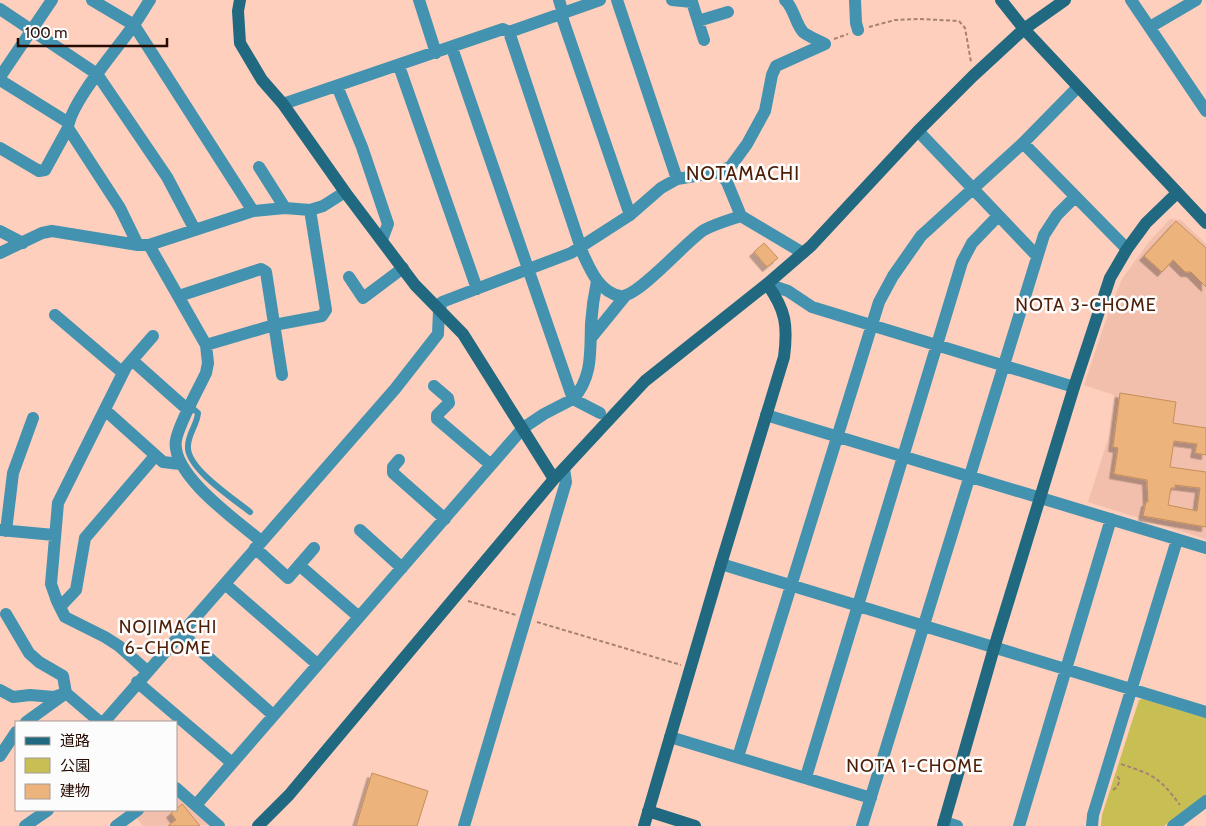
<svg xmlns="http://www.w3.org/2000/svg" width="1206" height="826" font-family="Cabin,'Noto Sans JP',sans-serif">
  <defs>
    <filter id="shadow"><feDropShadow dx="-4.5" dy="4.5" stdDeviation="0" flood-color="#0004"/></filter>
  </defs>
  <rect width="100%" height="100%" fill="#fdcfbc"/>
  <path fill="#f1bfab" d="M 1170,219 L 1181,220 L 1206,244 L 1206,539 L 1088,502 L 1108,439 L 1114,395 L 1084,385 L 1108,314 L 1122,279 L 1148,243 Z
    M 176,793 L 210,825 L 143,826 L 137,818 L 138,815 L 144,810 L 176,810 Z"/>
  <path fill="#c7bf54" d="M 1143,699 L 1206,718 L 1206,795 L 1164,826 L 1101,826 L 1102,815 L 1139,700 Z"/>
  <path fill="#edb37d" stroke="#c58e58" fill-rule="evenodd" filter="url(#shadow)" d="M 1176,221 L 1206,248 L 1206,287 L 1191,272 L 1185,272 L 1173,260 L 1162,272 L 1144,256 Z
    M 764,243 L 778,258 L 767,267 L 754,252 Z
    M 1120,393 L 1176,402 L 1173,423 L 1206,428 L 1206,455 L 1195,453 L 1197,444 L 1174,441 L 1170,467 L 1206,472 L 1206,527 L 1143,516 L 1146,502 L 1148,502 L 1147,480 L 1114,474 L 1118,448 L 1113,447 ZM 1175,485 L 1200,488 L 1197,511 L 1168,505 L 1171,488 L 1175,488 Z
    M 372,773 L 428,791 L 417,826 L 356,826 Z
    M 182,804 L 183,805 L 200,826 L 168,826 L 176,820 L 171,813 Z"/>
  <g fill="none" stroke-linecap="round" stroke-linejoin="round">
    <path stroke="#a78172" stroke-width="2" stroke-dasharray="4 2.5" stroke-linecap="butt" d="M 869,27 L 895,20 L 920,19 L 959,21 L 965,28 L 971,62
      M 834,39 L 848,34
      M 468,601 L 516,615
      M 537,622 L 681,665
      M 1121,764 C 1154,775 1159,777 1180,805
      M 1113,790 L 1117,787 L 1120,780 L 1117,776"/>
    <path stroke="#4392af" stroke-width="6" d="M 190,406 L 198,413 C 197,425 188,434 188,446 C 186,468 234,499 250,512"/>
    <path stroke="#4392af" stroke-width="12" d="M 92,0 L 134,25 L 253,211
      M 419,0 L 436,53
      M 559,0 L 563,13 L 563,20 L 630,215
      M 617,0 L 677,179
      M 672,0 L 692,2 L 704,40
      M 785,0 C 794,8 795,23 803,32 C 809,37 818,40 825,44
      M 855,0 L 856,23 L 858,30
      M 1131,0 L 1206,111
      M 0,9 L 97,74 L 167,177 L 195,230
      M 698,21 L 728,12
      M 1150,27 L 1196,0
      M 509,32 L 583,254 C 590,269 599,292 620,296 C 637,299 686,241 704,230 C 715,224 729,220 741,216 L 803,253
      M 452,48 L 573,399 C 593,377 590,351 591,324 C 592,309 594,295 597,281
      M 399,66 L 477,289
      M 0,77 L 52,0
      M 0,80 L 69,123
      M 337,86 L 362,147 L 388,224 L 382,240
      M 283,104 L 503,29 L 509,32 L 600,0
      M 918,131 L 1037,256
      M 1023,143 L 1127,249
      M 0,148 L 39,171 L 45,170 L 68,128
      M 259,167 L 285,208
      M 719,172 L 727,182 L 741,216
      M 0,231 L 23,243
      M 138,245 L 120,208 L 68,128 C 70,103 117,49 133,26 C 139,18 144,9 150,0
      M 149,245 L 206,345 L 274,325 L 322,316 L 326,310 L 310,210
      M 0,253 L 42,233 L 52,231 L 138,245 L 149,245 L 253,211 L 285,208 L 310,210 L 323,206 L 345,192
      M 349,277 L 363,298 L 403,268
      M 767,284 L 788,291 L 812,307 L 1074,387
      M 179,296 L 261,269 L 266,272 L 282,375
      M 55,315 L 123,373
      M 591,338 L 626,295
      M 206,345 L 208,363 L 206,373 C 198,390 179,423 176,440 C 170,474 236,520 261,541
      M 133,361 L 188,410
      M 434,386 L 448,398 L 449,403 L 437,415 L 437,419 L 491,465
      M 105,410 L 163,462 L 180,464
      M 766,415 L 1206,548
      M 399,460 L 393,467 L 393,473 L 445,519
      M 0,530 L 54,535
      M 360,530 L 402,568
      M 6,531 L 13,473 L 33,418
      M 255,548 L 288,578 L 314,548
      M 721,564 L 1206,712
      M 299,565 L 359,617
      M 225,584 L 317,664
      M 60,607 L 76,590 L 85,538 L 155,456
      M 6,614 L 29,653 L 39,662 L 63,676 L 66,693 L 100,722
      M 181,633 L 273,715
      M 147,671 L 119,646 L 105,637 L 65,617 L 57,601 L 51,584 L 58,503 L 126,367 L 153,336
      M 137,682 L 232,763
      M 0,690 L 13,697 L 30,695 L 54,697 L 66,693
      M 26,722 L 62,696
      M 104,722 L 395,389 L 438,334 L 439,311 L 442,302 L 571,253 L 630,215 L 661,188 L 677,179 L 719,172 L 731,166 L 747,144 L 765,111 L 772,75 L 776,66 L 825,44
      M 670,737 L 871,798
      M 0,756 L 16,732
      M 738,757 L 879,302 L 893,276 L 921,236 L 1023,143 L 1078,87
      M 806,777 L 962,262 L 972,243 L 998,216
      M 176,788 L 219,826
      M 196,805 L 523,428 L 544,414 L 573,399 L 600,413
      M 944,822 L 957,826
      M 25,826 L 48,810
      M 116,826 L 138,810
      M 464,826 L 566,482 L 564,469
      M 862,826 L 1044,235 L 1057,215 L 1075,197
      M 1019,826 L 1111,519
      M 1092,826 L 1093,815 L 1177,540
      M 1173,826 L 1206,801"/>
    <path stroke="#206981" stroke-width="12" d="M 240,0 L 238,11 L 240,43 L 262,80 L 283,104 L 345,192 L 415,285 L 463,334 L 554,479
      M 1001,0 L 1024,29 L 1206,223
      M 648,811 L 695,826
      M 258,826 L 289,795 L 554,479 L 645,381 L 767,284 L 811,246 L 918,131 L 973,76 L 1024,29 L 1065,0
      M 644,826 L 721,564 L 784,357 C 788,326 786,310 767,284
      M 943,826 L 994,648 L 1074,387 L 1110,278 L 1127,249 L 1146,223 L 1177,193"/>
  </g>
  <g text-anchor="middle" dominant-baseline="central" stroke-width="5" stroke-linejoin="round" paint-order="stroke">
    <g font-size="18" letter-spacing="1" fill="#4c1e06" stroke="#fcfcfc">
      <text x="1086" y="305">NOTA 3-CHOME</text>
      <text x="168" y="627">NOJIMACHI<tspan x="168" dy="21">6-CHOME</tspan></text>
      <text x="915" y="766">NOTA 1-CHOME</text>
    </g>
    <g font-size="19" letter-spacing="1" fill="#4c1e06" stroke="#fcfcfc">
      <text x="743" y="173">NOTAMACHI</text>
    </g>
  </g>
  <rect x="15" y="721" width="162" height="90" fill="#fcfcfc" stroke="#a69c98"/>
  <rect x="25" y="737" width="25" height="8" fill="#206981" stroke="#a69c98"/>
  <text x="60" y="746" font-size="15" fill="#250b02">道路</text>
  <rect x="25" y="758" width="25" height="15" fill="#c7bf54" stroke="#a69c98"/>
  <text x="60" y="771" font-size="15" fill="#250b02">公園</text>
  <rect x="25" y="784" width="25" height="15" fill="#edb37d" stroke="#a69c98"/>
  <text x="60" y="796" font-size="15" fill="#250b02">建物</text>
  <path d="M18 38v8h149v-8" fill="none" stroke="#250b02" stroke-width="2.5"/>
  <text x="25" y="38" font-size="15" fill="#250b02" stroke="#fcfcfc" stroke-width="4" paint-order="stroke">100 m</text>
</svg>
